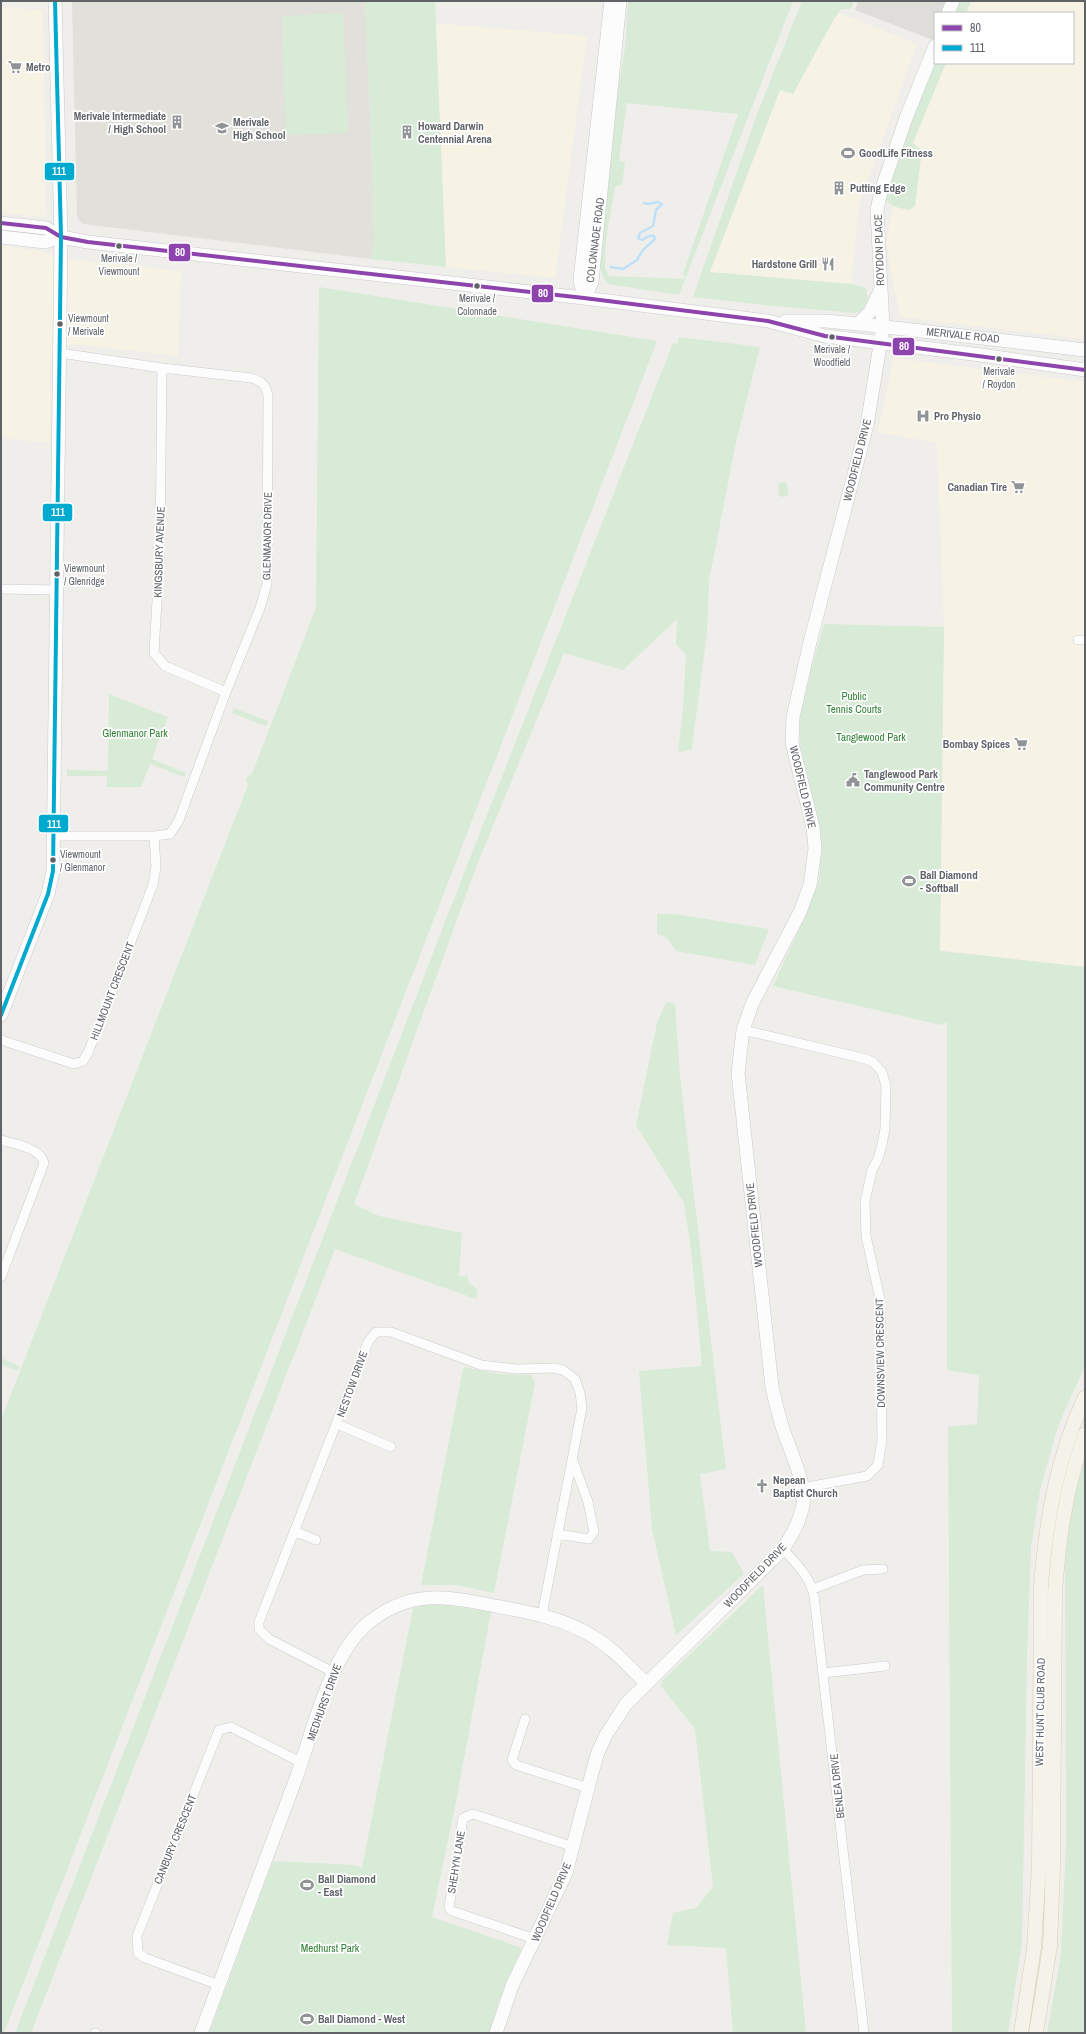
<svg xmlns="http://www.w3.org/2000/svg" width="1086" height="2034" font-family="'Archivo Narrow',sans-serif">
  <rect width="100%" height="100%" fill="#efeeea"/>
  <path fill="#f7f3e4" d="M 967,1 L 1085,1 L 1085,339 L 900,317 L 886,242 L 906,145 L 941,63 L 1073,63 L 1073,13 L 962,13 Z
    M 819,5 L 917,44 L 859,204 L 851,284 L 709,272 L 781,88 Z
    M 1,7 L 43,10 L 46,217 L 1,213 Z
    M 435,23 L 587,36 L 555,278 L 446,267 Z
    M 1,245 L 40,251 L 50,255 L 77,260 L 181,271 L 178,356 L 71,344 L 50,364 L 50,443 L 1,438 Z
    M 894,358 L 1085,382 L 1085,967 L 940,950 L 944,627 L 937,443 L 878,432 Z"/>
  <path fill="#dfddda" d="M 858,1 L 947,1 L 943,13 L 935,13 L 935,34 L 933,40 L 855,10 Z"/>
  <path fill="#e2e0da" d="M 72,1 L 365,1 L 373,185 L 374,243 L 371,259 L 83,224 L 77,218 Z"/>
  <path fill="#d8ebd6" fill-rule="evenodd" d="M 365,1 L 435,1 L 446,267 L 371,259 L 374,243 L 373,185 Z
    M 628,1 L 793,1 L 679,295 L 608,284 L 603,277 L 600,264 L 616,102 L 625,48 ZM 627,103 L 738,114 L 683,274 L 686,279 L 609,276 L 605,268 L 606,240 L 615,187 L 622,184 L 625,163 L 619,160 Z
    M 802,1 L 854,1 L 851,9 L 841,9 L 834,19 L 793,94 L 780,90 L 710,272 L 851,284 L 866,288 L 868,300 L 862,311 L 855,313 L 755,304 L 693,297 L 756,117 Z
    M 959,1 L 971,1 L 966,13 L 954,13 Z
    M 343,13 L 348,133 L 286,135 L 282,16 Z
    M 935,63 L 946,63 L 913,143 L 922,150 L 915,206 L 909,210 C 899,208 890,207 885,198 L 900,144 Z
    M 319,287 L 657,341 L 4,2033 L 1,2033 L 1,1420 L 248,785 L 246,778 L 252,774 L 316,608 Z
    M 679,337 L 760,347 L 735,447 L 709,581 L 707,632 L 692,749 L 678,753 L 683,709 L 686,654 L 676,645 L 677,619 L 623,670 L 564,653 L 475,870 L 354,1204 L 379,1216 L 462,1233 L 459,1277 L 468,1275 L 468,1282 L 478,1290 L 476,1299 L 335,1249 L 31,2033 L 15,2033 L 466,868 L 673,343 L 677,344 Z
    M 786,482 L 789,495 L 782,497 L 778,494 L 779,483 Z
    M 824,624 L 944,627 L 940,951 L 1085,967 L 1085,1366 L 1058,1426 L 1040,1490 L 1031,1548 L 1027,1658 L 1022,1944 L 1008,2033 L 952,2033 L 948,1427 L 977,1424 L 979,1375 L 947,1370 L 947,1022 L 941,1025 L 773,986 L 809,908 L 819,880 L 822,846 L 816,809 L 800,746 L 800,709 Z
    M 109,694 L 168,717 L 152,759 L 186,773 L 184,777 L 150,764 L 141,787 L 107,787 L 107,776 L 67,776 L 67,770 L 108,771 Z
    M 234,708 L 268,721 L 266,726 L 232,713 Z
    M 657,914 L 674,914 L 769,929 L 755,965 L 676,951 L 667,938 L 657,934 Z
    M 666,1002 L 675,1004 L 680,1077 L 726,1469 L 700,1474 L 710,1551 L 732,1552 L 744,1574 L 676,1635 L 652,1529 L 639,1371 L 702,1366 L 692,1258 L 684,1203 L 636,1125 L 657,1023 Z
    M 1,1358 L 19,1366 L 18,1371 L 1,1364 Z
    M 465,1367 L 499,1374 L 531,1375 L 535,1383 L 494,1593 L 457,1585 L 421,1585 L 463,1369 Z
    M 1085,1458 L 1085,2033 L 1047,2033 L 1061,1955 L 1066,1844 L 1065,1556 L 1073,1504 Z
    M 763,1585 L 806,2033 L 733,2033 L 726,1948 L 667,1945 L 673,1913 L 696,1908 L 713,1887 L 695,1729 L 661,1686 L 662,1681 Z
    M 434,1603 L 491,1612 L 456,1802 L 432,1917 L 522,1948 L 498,2003 L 490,2033 L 209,2033 L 273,1861 L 355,1865 L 362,1868 L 413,1608 Z"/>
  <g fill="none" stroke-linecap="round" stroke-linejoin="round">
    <path stroke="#bfe0f9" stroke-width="2.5" d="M 611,267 L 623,269 L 637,260 L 643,250 L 655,239 L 654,236 L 649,236 L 642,240 L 638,238 L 640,233 L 653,226 L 656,210 L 662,204 L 658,202 L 648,204 L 644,203"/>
    <g stroke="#cbcccc" stroke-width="10">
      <path id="street" d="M 162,368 L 160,548 L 154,653 L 165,666 L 226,692
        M 1,589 L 55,590
        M 1078,640 L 1085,640
        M 54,836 L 154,836 L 170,834 L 179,820 L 226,692 L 260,608 L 267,584 L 268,396 C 266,385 262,381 251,378 L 162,368 L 60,353
        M 743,1030 L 866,1059 L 873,1062 L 882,1072 L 886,1086 L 885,1128 L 882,1145 L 878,1159 L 872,1170 L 865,1202 L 866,1236 L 880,1299 L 882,1440 L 878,1465 L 867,1476 L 802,1488
        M 1,1040 L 74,1064 L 83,1061 L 88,1053 L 153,885 L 156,867 L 154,836
        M 1,1140 C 14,1144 41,1148 44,1163 L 1,1277
        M 337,1424 L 391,1447
        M 294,1531 L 316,1540
        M 557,1534 L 589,1539 L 594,1532 L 588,1502 L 573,1461
        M 783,1549 C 795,1562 811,1578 814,1596 L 864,2033
        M 813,1589 L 863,1570 L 883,1569
        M 333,1672 L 269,1639 L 259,1629 L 259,1622 L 368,1342 L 376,1332 L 391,1332 L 481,1365 L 517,1369 L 554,1368 L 563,1370 L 575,1379 L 580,1393 L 582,1408 L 542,1615
        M 824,1673 L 885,1666
        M 525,1719 L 512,1760 L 516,1765 L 588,1788
        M 535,1939 L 452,1911 L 449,1908 L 463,1818 L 473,1814 L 574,1847
        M 219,1985 L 145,1958 L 138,1953 L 137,1936 L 219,1730 L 231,1727 L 302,1763
        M 95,2033 L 96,2033"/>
    </g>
    <g stroke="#cacacb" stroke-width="14">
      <path id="secondary" d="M 948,13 L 953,1
        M 1,223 L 46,228 L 61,237 L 88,242 L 584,298 L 768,321 L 825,336 L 981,355 L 1085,370
        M 1,237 L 45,242 L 61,237
        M 584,298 L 592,282 L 620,1
        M 584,298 L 580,280 L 611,1
        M 786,321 L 826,321 L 869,325 L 1085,350
        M 858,324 L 870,312 L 880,291
        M 1,1015 L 48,894 L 53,871 L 61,237 L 55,1
        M 201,2033 C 232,1949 264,1865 295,1781 C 312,1735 329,1656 367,1624 C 409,1589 445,1596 495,1606 C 528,1612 563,1618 592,1636 C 613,1648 629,1667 646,1683
        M 496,2033 L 512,1986 L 566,1873 L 592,1773 L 598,1752 L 606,1735 L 626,1704 L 783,1549 C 792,1535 800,1522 803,1505 C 806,1481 789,1449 782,1426 C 778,1413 775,1400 772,1387 L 738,1073 L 743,1030 L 752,1004 L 800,912 L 810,885 L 815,849 L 813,827 L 792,743 L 793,717 L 810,642 L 867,425 L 883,327 L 877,210 L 881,191 L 906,118 L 935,46"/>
    </g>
    <g stroke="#d7ceb8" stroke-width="15">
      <path id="primary" d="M 1021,2033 L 1034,1948 L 1039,1867 L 1041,1586 C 1046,1520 1057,1457 1085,1397
        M 1036,2033 L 1050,1946 L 1053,1866 L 1055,1593 C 1059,1537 1066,1487 1085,1434"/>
    </g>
    <use href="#street" stroke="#fdfcfc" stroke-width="9"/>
    <use href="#secondary" stroke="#fdfcfc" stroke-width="13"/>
    <use href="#primary" stroke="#f4f2e9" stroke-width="14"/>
    <g stroke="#fff" stroke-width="7">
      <path id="bus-1" d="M 1,223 L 46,228 L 61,237 L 88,242 L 584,298 L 768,321 L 825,336 L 1085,370"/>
    </g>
    <g stroke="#fff" stroke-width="7">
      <path id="bus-2" d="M 1,1015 L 48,894 L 53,871 L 61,237 L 55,1"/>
    </g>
    <use href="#bus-1" stroke="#8e44ad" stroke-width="4"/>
    <use href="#bus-2" stroke="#00a9ce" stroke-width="4"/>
  </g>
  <defs>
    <g id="supermarket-bare" transform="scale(1.08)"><path d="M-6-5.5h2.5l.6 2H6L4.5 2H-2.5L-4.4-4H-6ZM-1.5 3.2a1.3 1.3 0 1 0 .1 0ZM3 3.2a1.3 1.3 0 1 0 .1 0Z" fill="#919496" stroke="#fff" stroke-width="2.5" paint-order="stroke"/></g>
    <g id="building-bare" transform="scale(1.08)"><path d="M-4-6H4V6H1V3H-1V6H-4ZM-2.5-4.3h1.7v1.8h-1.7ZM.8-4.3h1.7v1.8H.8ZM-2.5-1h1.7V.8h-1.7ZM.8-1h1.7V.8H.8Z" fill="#919496" stroke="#fff" stroke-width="2.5" paint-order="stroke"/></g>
    <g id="school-bare" transform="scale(1.08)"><path d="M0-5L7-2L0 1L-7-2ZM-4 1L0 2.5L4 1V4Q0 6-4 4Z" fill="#919496" stroke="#fff" stroke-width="2.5" paint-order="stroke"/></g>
    <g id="stadium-bare" transform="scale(1.08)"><path d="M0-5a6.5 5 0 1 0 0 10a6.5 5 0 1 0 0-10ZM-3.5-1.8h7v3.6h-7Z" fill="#919496" stroke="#fff" stroke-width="2.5" paint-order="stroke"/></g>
    <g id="restaurant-bare" transform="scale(1.08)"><path d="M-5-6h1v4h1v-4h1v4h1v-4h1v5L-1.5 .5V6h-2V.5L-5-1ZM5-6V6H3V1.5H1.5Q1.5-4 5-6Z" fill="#919496" stroke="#fff" stroke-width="2.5" paint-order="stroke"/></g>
    <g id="hospital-bare" transform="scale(1.08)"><path d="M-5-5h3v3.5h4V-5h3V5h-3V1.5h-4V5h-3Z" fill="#919496" stroke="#fff" stroke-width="2.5" paint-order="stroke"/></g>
    <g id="civic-bare" transform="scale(1.08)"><path d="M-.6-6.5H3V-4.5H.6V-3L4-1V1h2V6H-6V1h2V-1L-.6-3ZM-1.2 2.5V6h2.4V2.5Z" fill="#919496" stroke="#fff" stroke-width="2.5" paint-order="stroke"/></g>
    <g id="church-bare" transform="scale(1.08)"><path d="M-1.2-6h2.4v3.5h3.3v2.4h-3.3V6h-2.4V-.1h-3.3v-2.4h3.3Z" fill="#919496" stroke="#fff" stroke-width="2.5" paint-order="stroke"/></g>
  </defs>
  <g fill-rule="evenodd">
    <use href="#supermarket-bare" x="15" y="67"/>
    <use href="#building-bare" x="177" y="122"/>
    <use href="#school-bare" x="222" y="128"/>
    <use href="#building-bare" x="407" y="132"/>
    <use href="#stadium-bare" x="848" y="153"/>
    <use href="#building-bare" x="839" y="188"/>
    <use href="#restaurant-bare" x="828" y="264"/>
    <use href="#hospital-bare" x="923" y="416"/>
    <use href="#supermarket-bare" x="1018" y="487"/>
    <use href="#supermarket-bare" x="1021" y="744"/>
    <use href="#civic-bare" x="853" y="780"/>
    <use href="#stadium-bare" x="909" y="881"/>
    <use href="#church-bare" x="762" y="1486"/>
    <use href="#stadium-bare" x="307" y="1885"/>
    <use href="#stadium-bare" x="307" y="2019"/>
  </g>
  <g fill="#5f6368" stroke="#fff" stroke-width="1.5">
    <circle cx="119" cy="246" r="3.5"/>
    <circle cx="477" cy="286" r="3.5"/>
    <circle cx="60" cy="324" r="3.5"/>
    <circle cx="832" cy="337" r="3.5"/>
    <circle cx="999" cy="359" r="3.5"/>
    <circle cx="57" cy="574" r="3.5"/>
    <circle cx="53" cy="860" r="3.5"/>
  </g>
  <g text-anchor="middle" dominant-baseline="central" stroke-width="3.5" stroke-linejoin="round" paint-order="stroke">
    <g font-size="10" fill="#5f6368" stroke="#fff">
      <text x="119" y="258">Merivale /<tspan x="119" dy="13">Viewmount</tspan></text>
      <text x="477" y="298">Merivale /<tspan x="477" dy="13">Colonnade</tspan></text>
      <text x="68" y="318" text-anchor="start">Viewmount<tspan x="68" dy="13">/ Merivale</tspan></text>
      <text x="832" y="349">Merivale /<tspan x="832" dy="13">Woodfield</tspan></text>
      <text x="999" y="371">Merivale<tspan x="999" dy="13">/ Roydon</tspan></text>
      <text x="64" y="568" text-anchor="start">Viewmount<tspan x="64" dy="13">/ Glenridge</tspan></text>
      <text x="60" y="854" text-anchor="start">Viewmount<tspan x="60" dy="13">/ Glenmanor</tspan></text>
    </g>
    <g font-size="11" font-weight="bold" fill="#5f6368" stroke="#fff" text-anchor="start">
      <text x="26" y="67">Metro</text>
      <text x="166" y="116" text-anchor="end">Merivale Intermediate<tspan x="166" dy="13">/ High School</tspan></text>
      <text x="233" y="122">Merivale<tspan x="233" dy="13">High School</tspan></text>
      <text x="418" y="126">Howard Darwin<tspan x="418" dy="13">Centennial Arena</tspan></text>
      <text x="859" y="153">GoodLife Fitness</text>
      <text x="850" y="188">Putting Edge</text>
      <text x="817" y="264" text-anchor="end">Hardstone Grill</text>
      <text x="934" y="416">Pro Physio</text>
      <text x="1007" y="487" text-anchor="end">Canadian Tire</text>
      <text x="1010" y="744" text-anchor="end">Bombay Spices</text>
      <text x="864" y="774">Tanglewood Park<tspan x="864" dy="13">Community Centre</tspan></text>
      <text x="920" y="875">Ball Diamond<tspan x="920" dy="13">- Softball</tspan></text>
      <text x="773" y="1480">Nepean<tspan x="773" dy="13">Baptist Church</tspan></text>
      <text x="318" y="1879">Ball Diamond<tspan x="318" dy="13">- East</tspan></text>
      <text x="318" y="2019">Ball Diamond - West</text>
    </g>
    <g font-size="11" fill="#5f6368" stroke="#fff">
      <text transform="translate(595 240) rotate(-83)">COLONNADE ROAD</text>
      <text transform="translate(879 250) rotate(-92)">ROYDON PLACE</text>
      <text transform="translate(963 335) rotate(6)">MERIVALE ROAD</text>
      <text transform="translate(857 460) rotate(-76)">WOODFIELD DRIVE</text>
      <text transform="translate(267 536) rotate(-89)">GLENMANOR DRIVE</text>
      <text transform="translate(159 552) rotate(-88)">KINGSBURY AVENUE</text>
      <text transform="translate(803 787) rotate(77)">WOODFIELD DRIVE</text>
      <text transform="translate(112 991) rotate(-69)">HILLMOUNT CRESCENT</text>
      <text transform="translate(754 1225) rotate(-96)">WOODFIELD DRIVE</text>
      <text transform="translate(880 1353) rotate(-91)">DOWNSVIEW CRESCENT</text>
      <text transform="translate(352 1384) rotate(-70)">NESTOW DRIVE</text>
      <text transform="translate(755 1575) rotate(-46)">WOODFIELD DRIVE</text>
      <text transform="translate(324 1702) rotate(-70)">MEDHURST DRIVE</text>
      <text transform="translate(1040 1712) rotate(-89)">WEST HUNT CLUB ROAD</text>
      <text transform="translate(837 1786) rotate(-96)">BENLEA DRIVE</text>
      <text transform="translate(175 1839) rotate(-68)">CANBURY CRESCENT</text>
      <text transform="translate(456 1862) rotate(-81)">SHEHYN LANE</text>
      <text transform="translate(551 1902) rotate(-67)">WOODFIELD DRIVE</text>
    </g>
    <g font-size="11" fill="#348238" stroke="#fff">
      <text x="854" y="696">Public<tspan x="854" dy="13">Tennis Courts</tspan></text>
      <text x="135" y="733">Glenmanor Park</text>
      <text x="871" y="737">Tanglewood Park</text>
      <text x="330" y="1948">Medhurst Park</text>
    </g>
  </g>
  <g stroke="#fff" stroke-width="1.5">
    <rect x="44" y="162" width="31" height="19" rx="4" fill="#00a9ce"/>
    <rect x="168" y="243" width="23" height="19" rx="4" fill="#8e44ad"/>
    <rect x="531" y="284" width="23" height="19" rx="4" fill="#8e44ad"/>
    <rect x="892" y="337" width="23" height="19" rx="4" fill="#8e44ad"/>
    <rect x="42" y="503" width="31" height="19" rx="4" fill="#00a9ce"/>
    <rect x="38" y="814" width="31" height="19" rx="4" fill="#00a9ce"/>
  </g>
  <g font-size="11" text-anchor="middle" font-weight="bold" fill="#fff">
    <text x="59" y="175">111</text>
    <text x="180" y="256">80</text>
    <text x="543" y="297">80</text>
    <text x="904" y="350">80</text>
    <text x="58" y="516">111</text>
    <text x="54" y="828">111</text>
  </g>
  <rect width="1086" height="2034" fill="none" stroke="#5f6368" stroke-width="4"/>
  <rect x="934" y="12" width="140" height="52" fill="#ffffff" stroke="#bfc1c3"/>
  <rect x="942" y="25" width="20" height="6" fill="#8e44ad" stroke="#bfc1c3"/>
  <text x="970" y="32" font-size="12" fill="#5f6368">80</text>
  <rect x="942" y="45" width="20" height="6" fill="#00a9ce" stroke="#bfc1c3"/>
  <text x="970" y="52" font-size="12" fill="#5f6368">111</text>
</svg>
